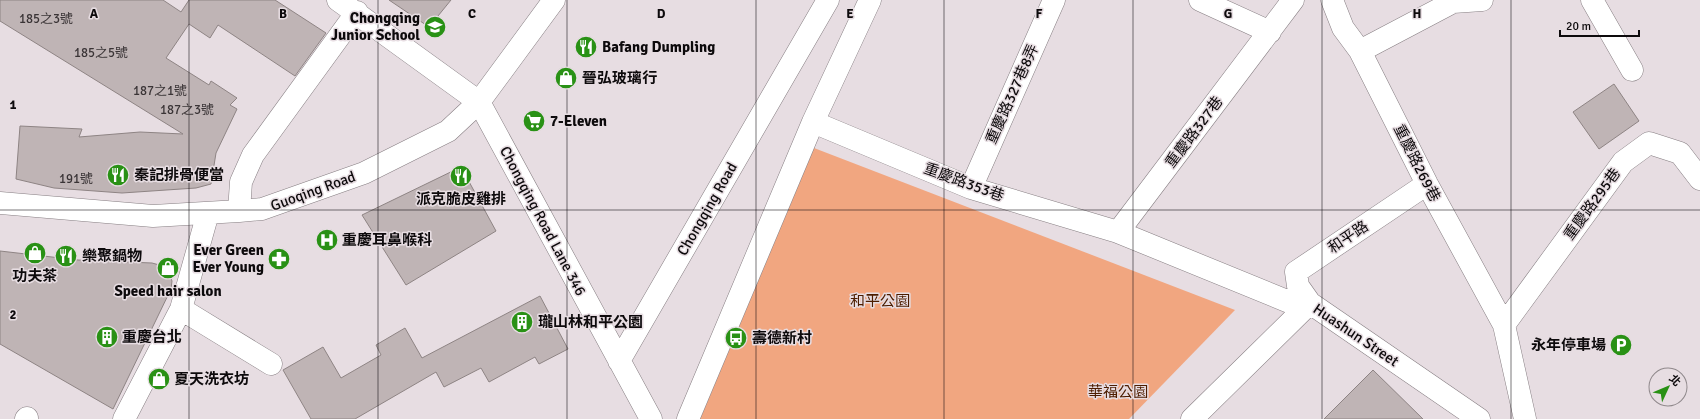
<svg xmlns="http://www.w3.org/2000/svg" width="1700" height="419" font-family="Signika,'Noto Sans TC',sans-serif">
  <rect width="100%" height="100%" fill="#e7dde2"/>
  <path fill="#f1a680" d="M 814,148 L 1235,310 L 1129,419 L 700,419 Z"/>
  <path fill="#bfb4b5" stroke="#8e8484" d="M 0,0 L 163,0 L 181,12 L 189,0 L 275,0 L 326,33 L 295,76 L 218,25 L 210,38 L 189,24 L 166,58 L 209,85 L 211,81 L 237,98 L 230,105 L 237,109 L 216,153 L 211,184 L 196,188 L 122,193 L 54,188 L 16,179 L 20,126 L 82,129 L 79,137 L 140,132 L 183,134 L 0,21 Z
    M 389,0 L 451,0 L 429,27 Z
    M 1614,84 L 1639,121 L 1599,149 L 1573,112 Z
    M 461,167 L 496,231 L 406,285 L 362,215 Z
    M 0,251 L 78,260 L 152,263 L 163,266 L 169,273 L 172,281 L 171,289 L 113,409 L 0,344 Z
    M 540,296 L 568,349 L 539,364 L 535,357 L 489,382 L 481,368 L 444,387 L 436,372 L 355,419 L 311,419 L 283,370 L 323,347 L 341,378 L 381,355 L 376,345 L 405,328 L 422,358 Z
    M 1373,370 L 1423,419 L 1324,419 Z"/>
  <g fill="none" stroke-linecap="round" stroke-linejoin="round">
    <g stroke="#867e82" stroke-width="23">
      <path id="minor" d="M 338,0 L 479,102 L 651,419
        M 1200,0 L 1270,32
        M 1332,0 L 1343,28 L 1360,51 L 1427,184 L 1504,325 L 1525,419
        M 1592,0 L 1632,70
        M 1360,51 L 1453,2 L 1482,0
        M 813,122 L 971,188 L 1118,232 L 1304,308
        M 1427,184 L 1296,272 L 1298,286 L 1310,303 L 1479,419
        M 971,188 L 1054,0
        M 0,203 L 153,216 L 239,211 L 262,209 L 364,173 L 448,131 L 479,102 L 554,0
        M 239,211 L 241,182 L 253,155 L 357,12
        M 1118,232 L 1293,0
        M 181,309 L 271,364
        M 1504,325 L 1623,162 L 1649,143 L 1680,153 L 1700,179
        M 619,361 L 828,0
        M 26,419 L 27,418
        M 124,419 L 181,309 L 208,213
        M 688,419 L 813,122 L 870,0
        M 1192,419 L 1310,303"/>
    </g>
    <use href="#minor" stroke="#fff" stroke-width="22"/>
  </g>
  <path fill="none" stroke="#0d0a0c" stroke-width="1" stroke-opacity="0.55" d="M 189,0 L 189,419M 378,0 L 378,419M 567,0 L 567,419M 756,0 L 756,419M 944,0 L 944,419M 1133,0 L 1133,419M 1322,0 L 1322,419M 1511,0 L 1511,419M 0,210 L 1700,210"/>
  <defs>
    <g id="school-disc" transform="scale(1.15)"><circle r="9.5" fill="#299115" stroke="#e7dde2"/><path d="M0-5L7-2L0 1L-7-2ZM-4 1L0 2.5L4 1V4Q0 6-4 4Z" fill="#fff"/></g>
    <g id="restaurant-disc" transform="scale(1.15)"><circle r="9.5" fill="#299115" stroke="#e7dde2"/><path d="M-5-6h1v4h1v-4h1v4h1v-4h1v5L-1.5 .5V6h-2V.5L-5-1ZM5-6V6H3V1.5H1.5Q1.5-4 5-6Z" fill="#fff"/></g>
    <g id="shop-disc" transform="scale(1.15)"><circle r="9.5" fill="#299115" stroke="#e7dde2"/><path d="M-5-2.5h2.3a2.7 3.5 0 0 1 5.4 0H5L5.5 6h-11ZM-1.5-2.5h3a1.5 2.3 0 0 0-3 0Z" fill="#fff"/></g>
    <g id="supermarket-disc" transform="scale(1.15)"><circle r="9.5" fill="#299115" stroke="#e7dde2"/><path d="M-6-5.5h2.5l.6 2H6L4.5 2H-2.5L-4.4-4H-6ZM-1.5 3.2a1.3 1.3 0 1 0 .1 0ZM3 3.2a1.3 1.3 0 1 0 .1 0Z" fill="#fff"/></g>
    <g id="hospital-disc" transform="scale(1.15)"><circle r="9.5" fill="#299115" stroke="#e7dde2"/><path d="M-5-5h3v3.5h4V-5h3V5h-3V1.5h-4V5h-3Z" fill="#fff"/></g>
    <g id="pharmacy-disc" transform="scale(1.15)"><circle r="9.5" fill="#299115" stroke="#e7dde2"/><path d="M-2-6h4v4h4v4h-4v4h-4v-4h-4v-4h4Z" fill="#fff"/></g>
    <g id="building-disc" transform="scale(1.15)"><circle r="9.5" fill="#299115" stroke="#e7dde2"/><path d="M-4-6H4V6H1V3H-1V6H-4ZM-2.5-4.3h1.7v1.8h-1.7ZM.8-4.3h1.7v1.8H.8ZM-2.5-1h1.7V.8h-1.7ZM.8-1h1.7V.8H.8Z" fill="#fff"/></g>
    <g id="bus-disc" transform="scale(1.15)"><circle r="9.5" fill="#299115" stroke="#e7dde2"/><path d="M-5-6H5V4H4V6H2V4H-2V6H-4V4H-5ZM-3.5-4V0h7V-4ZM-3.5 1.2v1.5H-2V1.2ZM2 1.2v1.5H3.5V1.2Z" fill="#fff"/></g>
    <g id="parking-disc" transform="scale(1.15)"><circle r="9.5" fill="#299115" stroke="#e7dde2"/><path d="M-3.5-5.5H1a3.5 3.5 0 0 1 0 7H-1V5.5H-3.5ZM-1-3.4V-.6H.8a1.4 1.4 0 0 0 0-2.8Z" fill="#fff"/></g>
  </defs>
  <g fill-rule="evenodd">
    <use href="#school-disc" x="435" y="27"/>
    <use href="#restaurant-disc" x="586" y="47"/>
    <use href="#shop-disc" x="566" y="78"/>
    <use href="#supermarket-disc" x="534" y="121"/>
    <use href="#restaurant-disc" x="118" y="175"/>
    <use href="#restaurant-disc" x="461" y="176"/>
    <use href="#hospital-disc" x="327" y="240"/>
    <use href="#shop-disc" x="35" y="253"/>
    <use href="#restaurant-disc" x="66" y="256"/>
    <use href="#pharmacy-disc" x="279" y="259"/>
    <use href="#shop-disc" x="168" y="268"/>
    <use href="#building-disc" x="522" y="322"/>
    <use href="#building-disc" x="107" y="337"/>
    <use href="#bus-disc" x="736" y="338"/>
    <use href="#parking-disc" x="1621" y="345"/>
    <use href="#shop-disc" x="159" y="379"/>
  </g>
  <g text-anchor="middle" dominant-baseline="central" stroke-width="3" stroke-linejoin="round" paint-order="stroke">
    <g font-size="13" fill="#3a3436">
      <text x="46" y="19">185之3號</text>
      <text x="101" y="53">185之5號</text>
      <text x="160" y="91">187之1號</text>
      <text x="187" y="110">187之3號</text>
      <text x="76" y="179">191號</text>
    </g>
    <g font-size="15" font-weight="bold" fill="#0d0a0c" stroke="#e7dde2" text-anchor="start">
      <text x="420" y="18" text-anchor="end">Chongqing<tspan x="420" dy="17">Junior School</tspan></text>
      <text x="602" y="47">Bafang Dumpling</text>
      <text x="582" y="78">晉弘玻璃行</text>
      <text x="550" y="121">7-Eleven</text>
      <text x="134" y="175">秦記排骨便當</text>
      <text x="461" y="199" text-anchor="middle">派克脆皮雞排</text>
      <text x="342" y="240">重慶耳鼻喉科</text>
      <text x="264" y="250" text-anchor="end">Ever Green<tspan x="264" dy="17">Ever Young</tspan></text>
      <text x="82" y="256">樂聚鍋物</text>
      <text x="35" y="276" text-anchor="middle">功夫茶</text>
      <text x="168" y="291" text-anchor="middle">Speed hair salon</text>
      <text x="538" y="322">瓏山林和平公園</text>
      <text x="122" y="337">重慶台北</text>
      <text x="752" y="338">壽德新村</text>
      <text x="1606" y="345" text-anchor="end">永年停車場</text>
      <text x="174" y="379">夏天洗衣坊</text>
    </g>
    <g font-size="15" fill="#0d0a0c" stroke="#e7dde2">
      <text transform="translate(1012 94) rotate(-66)">重慶路327巷8弄</text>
      <text transform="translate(1194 132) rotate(-53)">重慶路327巷</text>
      <text transform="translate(1417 163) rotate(63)">重慶路269巷</text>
      <text transform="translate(964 182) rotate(20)">重慶路353巷</text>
      <text transform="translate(313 191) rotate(-20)">Guoqing Road</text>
      <text transform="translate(1592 204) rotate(-54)">重慶路295巷</text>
      <text transform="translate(707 209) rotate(-60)">Chongqing Road</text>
      <text transform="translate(543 221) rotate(62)">Chongqing Road Lane 346</text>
      <text transform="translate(1348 237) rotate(-34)">和平路</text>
      <text transform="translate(1356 335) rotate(34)">Huashun Street</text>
    </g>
    <g font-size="15" fill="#4d1d00" stroke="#e7dde2">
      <text x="880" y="301">和平公園</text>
      <text x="1118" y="392">華福公園</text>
    </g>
  </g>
  <g font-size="13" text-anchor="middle" font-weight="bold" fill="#0d0a0c" stroke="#e7dde2" stroke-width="3" stroke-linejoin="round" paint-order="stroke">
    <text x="94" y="18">A</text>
    <text x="283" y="18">B</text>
    <text x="472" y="18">C</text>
    <text x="661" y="18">D</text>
    <text x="850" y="18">E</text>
    <text x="1039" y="18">F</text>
    <text x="1228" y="18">G</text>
    <text x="1417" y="18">H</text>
    <text x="13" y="109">1</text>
    <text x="13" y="319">2</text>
  </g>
  <g transform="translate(1668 387) rotate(46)"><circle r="19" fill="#e7dde2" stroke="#90898c"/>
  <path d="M0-3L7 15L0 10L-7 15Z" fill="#299115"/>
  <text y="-6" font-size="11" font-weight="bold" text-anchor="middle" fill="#0d0a0c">北</text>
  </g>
  <path d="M1560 30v6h79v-6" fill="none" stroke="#0d0a0c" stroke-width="2"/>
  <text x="1566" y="30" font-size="12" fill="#0d0a0c" stroke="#e7dde2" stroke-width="3" paint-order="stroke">20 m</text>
</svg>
